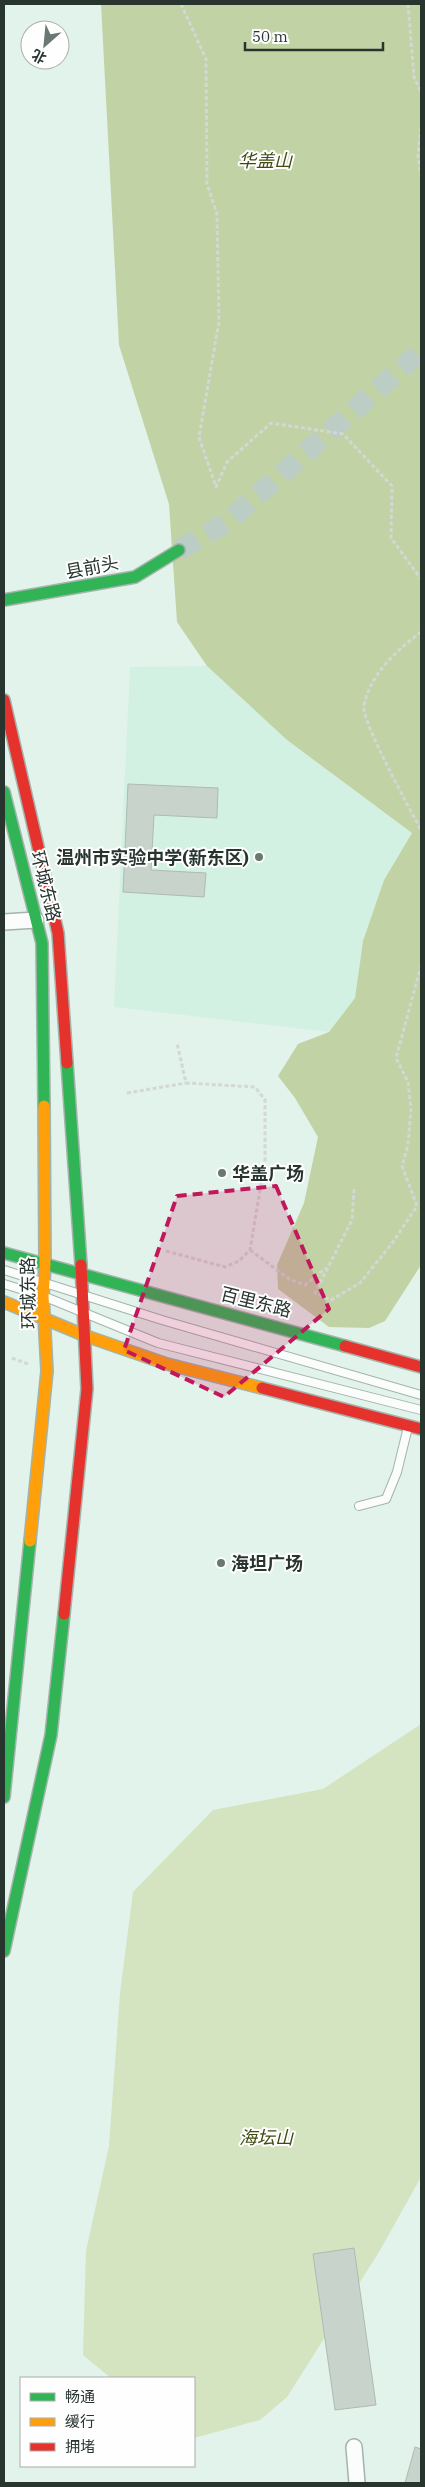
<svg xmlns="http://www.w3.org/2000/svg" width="425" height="2487" font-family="'IBM Plex Serif','Noto Sans SC',serif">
  <rect width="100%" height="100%" fill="#e1f3ea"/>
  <path fill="#d3f1e3" d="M 207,666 L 287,740 L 412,833 L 384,881 L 363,941 L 355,998 L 329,1032 L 114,1007 L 130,667 Z"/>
  <path fill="#d4e3c0" d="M 421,1724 L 421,2177 L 379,2252 L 287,2397 L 260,2420 L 194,2438 L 194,2378 L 111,2378 L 83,2355 L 86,2251 L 109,2146 L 120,1993 L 133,1892 L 213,1810 L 323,1789 Z"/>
  <path fill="#c1d3a4" d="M 101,4 L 421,4 L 421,1265 L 385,1321 L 369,1328 L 329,1327 L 278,1289 L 277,1265 L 304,1203 L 318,1137 L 295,1098 L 278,1076 L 298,1044 L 329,1032 L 355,998 L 363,941 L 384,880 L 412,833 L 287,740 L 207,666 L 177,622 L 169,504 L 119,345 Z"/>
  <path fill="#c8d4cb" stroke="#aebab2" d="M 128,784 L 218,788 L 217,818 L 154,815 L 151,870 L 206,873 L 204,897 L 123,892 Z
    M 354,2248 L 376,2405 L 335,2410 L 313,2254 Z
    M 415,2447 L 421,2449 L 421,2483 L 405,2483 Z"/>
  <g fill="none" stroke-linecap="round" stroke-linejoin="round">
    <path stroke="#bccdc5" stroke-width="21" stroke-dasharray="21 11" stroke-linecap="butt" d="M 179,550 L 227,522 L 421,351"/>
    <g stroke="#a4b3ac" stroke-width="10">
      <path id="lane" d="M 4,1270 L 162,1320 L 421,1395
        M 4,1284 L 43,1296 L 158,1343 L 421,1410
        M 359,1506 L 386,1499 L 397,1472 L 408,1427"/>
    </g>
    <g stroke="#a4b3ac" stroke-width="18">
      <path id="street" d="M 4,922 L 36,920
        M 354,2447 L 357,2483"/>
    </g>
    <g stroke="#a4b3ac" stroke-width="14">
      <path id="fast" d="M 4,600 L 135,577 L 179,550
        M 4,792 L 42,943 L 44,1106
        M 67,1063 L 81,1265
        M 4,1253 L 345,1346
        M 4,1797 L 30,1541
        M 4,1951 L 51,1735 L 64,1614"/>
    </g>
    <g stroke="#a4b3ac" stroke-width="14">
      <path id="slow" d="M 4,1302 L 86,1336 L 167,1364 L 262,1388
        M 30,1541 L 47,1371 L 43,1296 L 45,1265 L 44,1106"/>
    </g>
    <g stroke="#a4b3ac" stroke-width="14">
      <path id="jam" d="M 4,700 L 58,933 L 67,1063
        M 345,1346 L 421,1367
        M 262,1388 L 421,1429
        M 64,1614 L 87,1389 L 81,1265"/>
    </g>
    <path stroke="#d3d7d5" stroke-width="3" stroke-dasharray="4 2.5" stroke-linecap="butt" d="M 181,4 L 206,59 L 207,184 L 217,214 L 219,322 L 199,437 L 216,487 L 227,462 L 271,423 L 343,434 L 392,486 L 391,538 L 421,579
      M 408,4 L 414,77 L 421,92
      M 421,128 L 418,155 L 421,175
      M 421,632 C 396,651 370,674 364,706 C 361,721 411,811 421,830
      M 127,1093 L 186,1083
      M 354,1189 L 352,1220 L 315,1293 L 331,1300 L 360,1283 L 393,1242 L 417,1206 L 402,1166 L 408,1145 L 411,1109 L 408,1082 L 396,1058 L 421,966
      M 250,1250 L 289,1279 L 305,1285 L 326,1268
      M 166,1251 L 225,1267 L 239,1261 L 250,1250 L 265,1160 L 265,1100 L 255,1087 L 186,1083 L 177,1043
      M 12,1358 L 28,1364"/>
    <use href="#lane" stroke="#fafdfc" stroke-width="8"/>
    <use href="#street" stroke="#fafdfc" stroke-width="15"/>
    <use href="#fast" stroke="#30b455" stroke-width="11"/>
    <use href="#slow" stroke="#ff9f0a" stroke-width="11"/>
    <use href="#jam" stroke="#e5322d" stroke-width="11"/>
  </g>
  <path fill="#c2185b" fill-opacity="0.2" stroke="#c2185b" stroke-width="4" stroke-dasharray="10 6" stroke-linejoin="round" d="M 276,1186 L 329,1309 L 224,1397 L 124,1350 L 177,1196 Z"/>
  <g fill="#697870" stroke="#fefefe" stroke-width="2">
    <circle cx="259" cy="857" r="5"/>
    <circle cx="222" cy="1173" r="5"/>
    <circle cx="221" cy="1563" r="5"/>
  </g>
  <g text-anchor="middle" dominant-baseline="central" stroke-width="4" stroke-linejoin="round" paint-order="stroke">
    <g font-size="18" font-style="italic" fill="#414b12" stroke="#fefefe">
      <text x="265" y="160">华盖山</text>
      <text x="266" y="2137">海坛山</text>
    </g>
    <g font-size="18" fill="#28352f" stroke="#fefefe">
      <text transform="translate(92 567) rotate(-11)">县前头</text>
      <text transform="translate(46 886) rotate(76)">环城东路</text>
      <text transform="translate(28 1293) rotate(-91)">环城东路</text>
      <text transform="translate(256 1302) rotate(14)">百里东路</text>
    </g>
    <g font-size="18" font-weight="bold" fill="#28352f" stroke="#fefefe" text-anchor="start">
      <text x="249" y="857" text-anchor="end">温州市实验中学(新东区)</text>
      <text x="232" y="1173">华盖广场</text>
      <text x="231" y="1563">海坦广场</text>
    </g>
  </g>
  <rect width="425" height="2487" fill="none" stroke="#28352f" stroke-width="10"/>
  <rect x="20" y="2377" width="175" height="90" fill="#fefefe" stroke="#a8aeab"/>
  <rect x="30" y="2393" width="25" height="8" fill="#30b455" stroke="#a8aeab"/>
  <text x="65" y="2402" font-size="15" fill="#28352f">畅通</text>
  <rect x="30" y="2418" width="25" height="8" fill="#ff9f0a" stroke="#a8aeab"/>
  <text x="65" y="2427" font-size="15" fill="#28352f">缓行</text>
  <rect x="30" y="2443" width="25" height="8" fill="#e5322d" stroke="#a8aeab"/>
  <text x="65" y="2452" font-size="15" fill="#28352f">拥堵</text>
  <g transform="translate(45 45) rotate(207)"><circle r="24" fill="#fefefe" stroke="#a8aeab"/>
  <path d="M0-4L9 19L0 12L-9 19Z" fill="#697870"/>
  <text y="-8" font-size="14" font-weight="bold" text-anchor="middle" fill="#28352f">北</text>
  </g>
  <path d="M245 42v8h138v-8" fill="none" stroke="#28352f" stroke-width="2.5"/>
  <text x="252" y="42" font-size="15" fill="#28352f" stroke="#fefefe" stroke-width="4" paint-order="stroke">50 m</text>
</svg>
